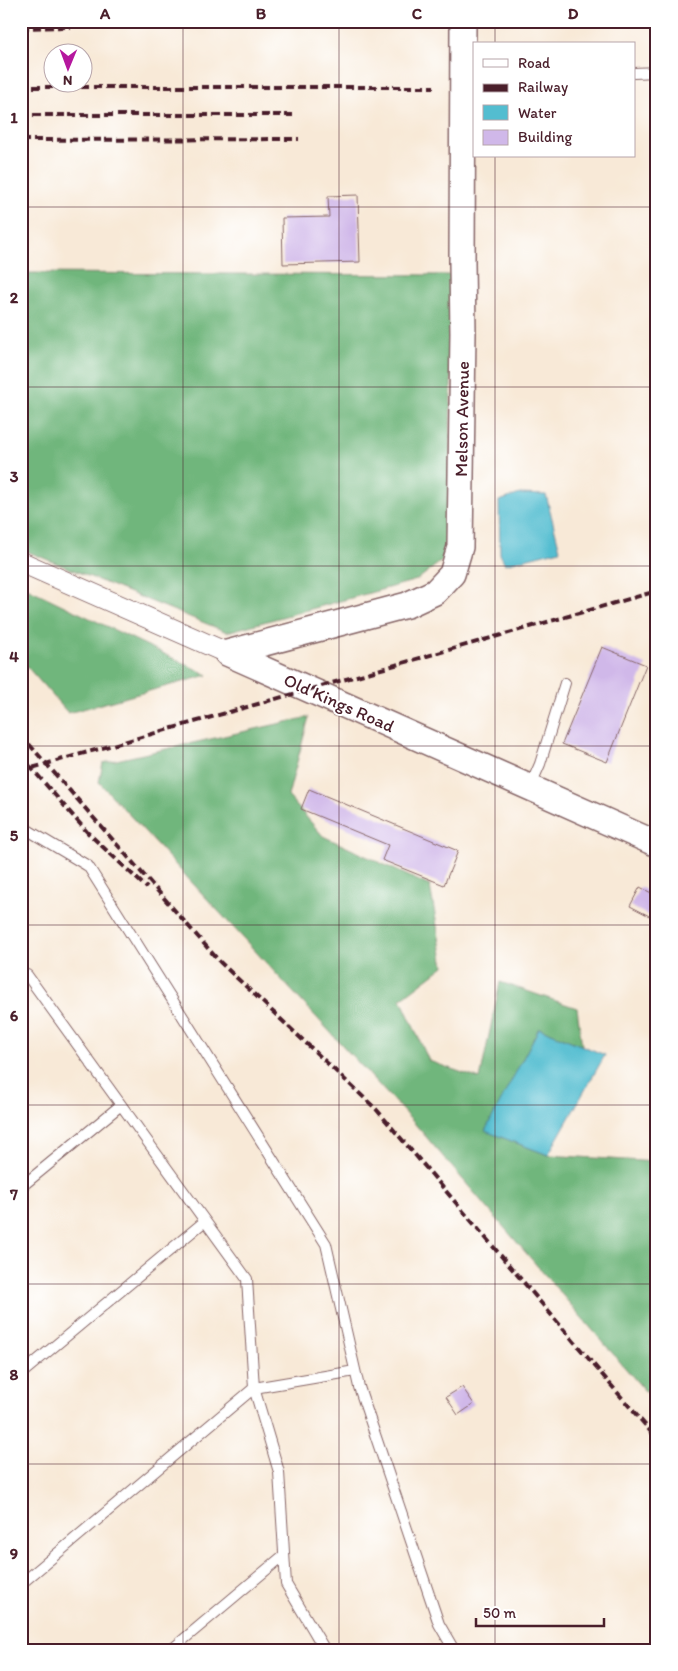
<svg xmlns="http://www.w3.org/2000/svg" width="678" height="1671" font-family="Itim,sans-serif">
  <rect width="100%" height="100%" fill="#fff"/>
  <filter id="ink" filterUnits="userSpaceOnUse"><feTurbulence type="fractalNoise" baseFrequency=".02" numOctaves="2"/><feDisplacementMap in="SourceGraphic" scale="10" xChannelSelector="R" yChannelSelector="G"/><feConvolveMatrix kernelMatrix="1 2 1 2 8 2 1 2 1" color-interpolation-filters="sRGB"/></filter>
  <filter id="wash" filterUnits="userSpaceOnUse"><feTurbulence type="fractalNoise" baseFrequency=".0096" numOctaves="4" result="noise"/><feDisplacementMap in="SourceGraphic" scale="20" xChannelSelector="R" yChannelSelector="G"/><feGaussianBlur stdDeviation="1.12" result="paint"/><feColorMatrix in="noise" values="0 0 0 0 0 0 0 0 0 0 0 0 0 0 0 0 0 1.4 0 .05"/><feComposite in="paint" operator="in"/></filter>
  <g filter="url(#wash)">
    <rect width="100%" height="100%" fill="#f8e9d7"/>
    <path fill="#70b67c" stroke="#5d6a54" d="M 21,273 L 453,275 L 448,556 L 417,580 L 227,632 L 21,549 Z
      M 21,585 L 208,675 L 68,713 L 21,660 Z
      M 309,717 L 288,796 L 323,836 L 430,886 L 444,966 L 401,999 L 429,1061 L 480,1079 L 500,982 L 577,1008 L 582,1046 L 539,1028 L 486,1131 L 548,1155 L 657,1162 L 657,1389 L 645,1391 L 415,1124 L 99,782 L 103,763 Z"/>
    <path fill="#53bdd0" stroke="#4e6e7e" d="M 520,494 L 546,495 L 560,550 L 505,564 L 500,554 L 499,501 Z
      M 539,1028 L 605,1055 L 548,1155 L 485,1131 Z"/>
    <g id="blocks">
      <path fill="#d0b8e9" d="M 358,195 L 360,262 L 283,264 L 282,218 L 329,217 L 328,196 Z
        M 602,647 L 646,665 L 607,762 L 562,744 Z
        M 309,789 L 458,851 L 444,885 L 382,860 L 388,845 L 301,809 Z
        M 640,887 L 657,896 L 657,920 L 630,906 Z
        M 462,1387 L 474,1404 L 458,1415 L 446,1397 Z"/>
    </g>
  </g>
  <g filter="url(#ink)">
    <use href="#blocks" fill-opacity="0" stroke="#876667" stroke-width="1"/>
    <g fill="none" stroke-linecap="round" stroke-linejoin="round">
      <g stroke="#876667" stroke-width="12">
        <path id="service" d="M 634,73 L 657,72
          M 530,787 L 540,764 L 565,683
          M 21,826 L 88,866 L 326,1244 L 359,1387 L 439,1624 L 454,1650
          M 21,980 L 27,975 L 247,1279 L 254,1388 L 279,1472 L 286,1584 L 325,1650
          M 21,1187 L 121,1105
          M 21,1374 L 205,1221
          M 21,1584 L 254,1388 L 355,1371
          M 171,1650 L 284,1555"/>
      </g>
      <g stroke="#876667" stroke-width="22">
        <path id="minor" d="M 21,562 L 227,653"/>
      </g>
      <g stroke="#876667" stroke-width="28">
        <path id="tertiary" d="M 227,653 L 407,605 L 435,592 L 452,574 L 460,547 L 463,333 L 462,263 L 463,21
          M 227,653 L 657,844"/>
      </g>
      <use href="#service" stroke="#fff" stroke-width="10"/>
      <use href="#minor" stroke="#fff" stroke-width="20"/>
      <use href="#tertiary" stroke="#fff" stroke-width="25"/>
      <path stroke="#4a1f2b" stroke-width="4" stroke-dasharray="8 4" stroke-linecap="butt" d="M 21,28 L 70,27
        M 21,87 L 434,87
        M 21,115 L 295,115
        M 21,140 L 299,139
        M 21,735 L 220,962 L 376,1109 L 657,1439
        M 21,756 L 88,833 L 147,888
        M 21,771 L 657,591"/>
    </g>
  </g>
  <path fill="none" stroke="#4a1f2b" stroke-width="1" stroke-opacity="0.55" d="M 183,21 L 183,1650M 339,21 L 339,1650M 495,21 L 495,44M 495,156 L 495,1650M 21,207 L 657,207M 21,387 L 657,387M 21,566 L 657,566M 21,746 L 657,746M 21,925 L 657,925M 21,1105 L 657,1105M 21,1284 L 657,1284M 21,1464 L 657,1464"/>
  <g text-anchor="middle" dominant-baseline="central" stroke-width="4" stroke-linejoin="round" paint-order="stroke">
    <g font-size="18" fill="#4a1f2b" stroke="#fff">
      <text transform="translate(462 419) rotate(-89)">Melson Avenue</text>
      <text transform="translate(339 703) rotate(24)">Old Kings Road</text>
    </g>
  </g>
  <rect width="678" height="1671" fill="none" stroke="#fff" stroke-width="55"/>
  <rect x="473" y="42" width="162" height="115" fill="#ffffff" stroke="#b7a5aa"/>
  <rect x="483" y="59" width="25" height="8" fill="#ffffff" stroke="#b7a5aa"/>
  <text x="518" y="68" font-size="15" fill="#4a1f2b">Road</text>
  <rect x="483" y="84" width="25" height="8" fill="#4a1f2b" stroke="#b7a5aa"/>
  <text x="518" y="92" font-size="15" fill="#4a1f2b">Railway</text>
  <rect x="483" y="105" width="25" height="15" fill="#53bdd0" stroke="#b7a5aa"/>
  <text x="518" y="118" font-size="15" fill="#4a1f2b">Water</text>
  <rect x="483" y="130" width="25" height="15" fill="#d0b8e9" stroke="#b7a5aa"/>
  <text x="518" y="142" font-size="15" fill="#4a1f2b">Building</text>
  <g transform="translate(68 68) rotate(181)"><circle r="24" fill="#ffffff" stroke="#b7a5aa"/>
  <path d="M0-4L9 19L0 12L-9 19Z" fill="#b5179e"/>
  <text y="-8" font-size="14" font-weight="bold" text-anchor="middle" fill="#4a1f2b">N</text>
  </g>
  <path d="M476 1618v8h128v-8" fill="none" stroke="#4a1f2b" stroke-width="2.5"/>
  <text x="483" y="1618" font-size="15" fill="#4a1f2b" stroke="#ffffff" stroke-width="4" paint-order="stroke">50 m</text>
  <rect x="28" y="28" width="622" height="1616" fill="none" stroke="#4a1f2b" stroke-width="2"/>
  <g font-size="16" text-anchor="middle" font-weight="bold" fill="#4a1f2b">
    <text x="105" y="19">A</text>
    <text x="261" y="19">B</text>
    <text x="417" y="19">C</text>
    <text x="573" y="19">D</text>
    <text x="14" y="123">1</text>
    <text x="14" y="303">2</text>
    <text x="14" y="482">3</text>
    <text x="14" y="662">4</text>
    <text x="14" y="841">5</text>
    <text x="14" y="1021">6</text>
    <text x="14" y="1200">7</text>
    <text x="14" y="1380">8</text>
    <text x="14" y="1559">9</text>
  </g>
</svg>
